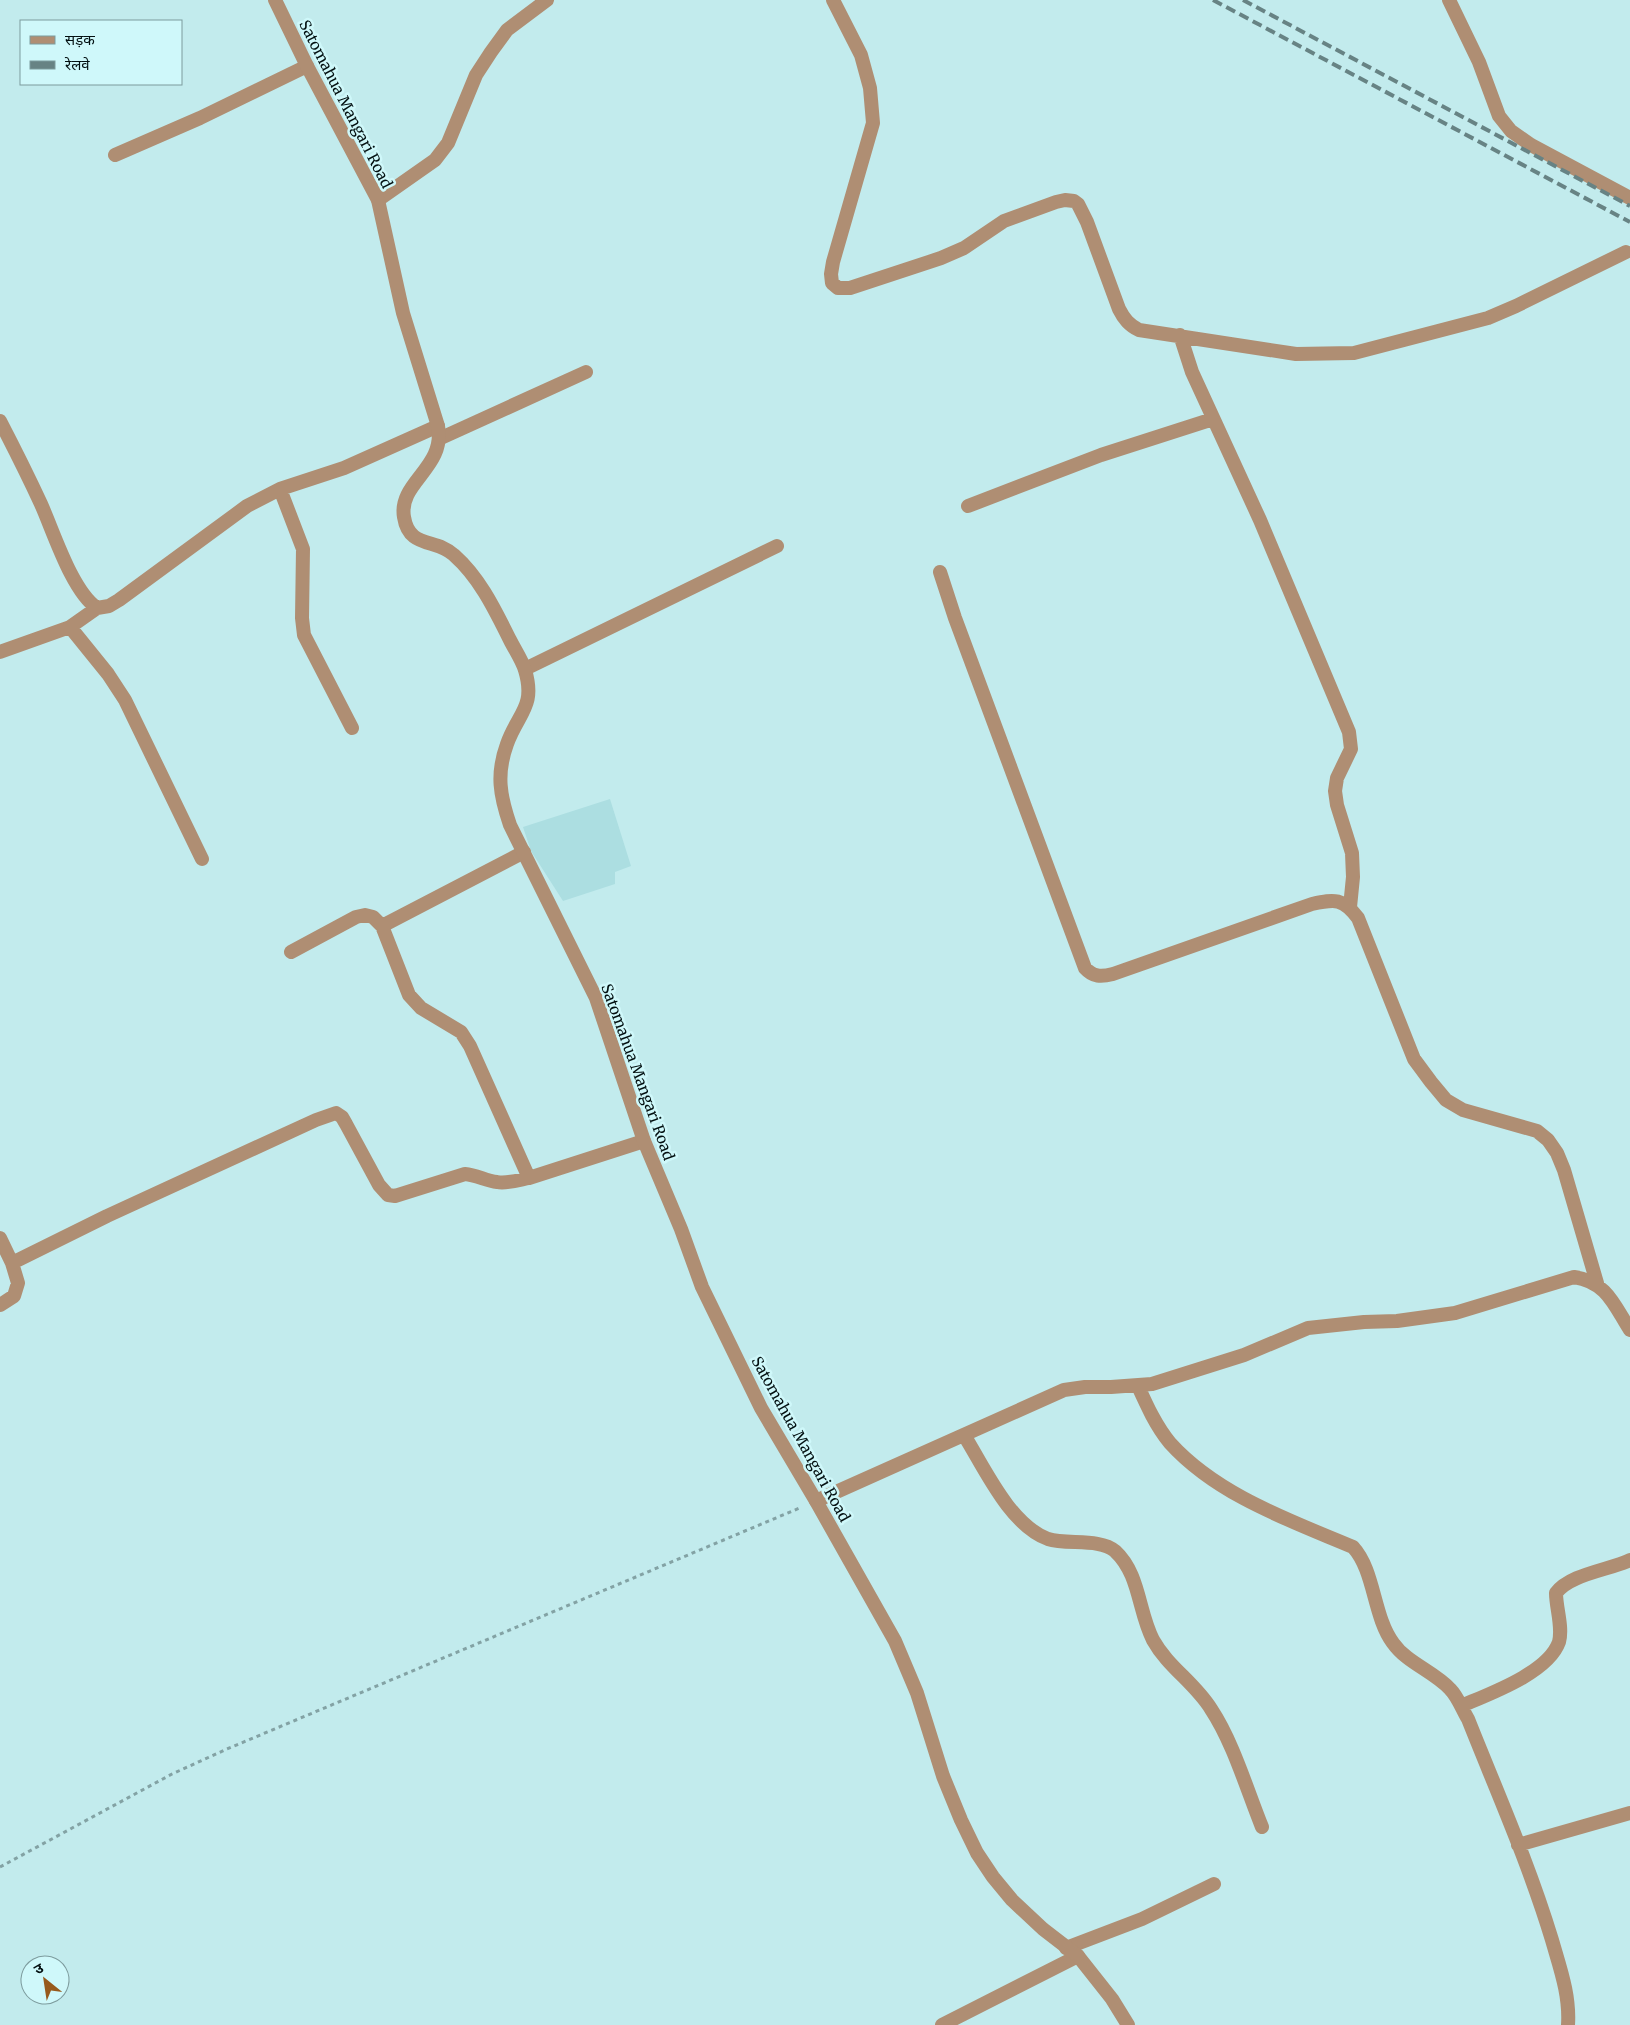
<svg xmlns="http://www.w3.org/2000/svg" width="1630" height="2025" font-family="Merriweather,'Noto Sans Devanagari',serif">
  <rect width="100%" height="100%" fill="#c2ebed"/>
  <path fill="#acdee1" d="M 610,799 L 631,866 L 615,872 L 615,884 L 563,901 L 531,851 L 523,827 Z"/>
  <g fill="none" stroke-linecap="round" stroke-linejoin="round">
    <path stroke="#83a2a4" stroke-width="3" stroke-dasharray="4 4" stroke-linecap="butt" d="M 0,1867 L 172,1774 L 227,1749 L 802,1507"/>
    <path stroke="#af8e73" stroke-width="14" d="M 833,0 L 861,55 L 870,88 L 873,123 L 833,262 L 831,274 L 832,283 L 838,288 L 850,288 L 941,258 L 964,248 L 1004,221 L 1056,202 L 1065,200 L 1074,201 L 1078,204 L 1087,222 L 1119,309 C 1124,319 1129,325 1139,330 L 1296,354 L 1354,353 L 1488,318 L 1516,306 L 1626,252
      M 1449,0 L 1479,62 L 1499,116 L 1511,131 L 1531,145 L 1630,198
      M 115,155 L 200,118 L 307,66
      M 378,200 L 435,160 L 448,143 L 476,75 L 491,52 L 507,30 L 547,0
      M 1180,335 L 1192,372 L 1260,520 L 1349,732 L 1351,749 L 1337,778 L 1335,791 L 1337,805 L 1352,853 L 1353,877 L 1350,907
      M 0,421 C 14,448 28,476 41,504 C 54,533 72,591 97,608 L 109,606 L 119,600 L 247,506 L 280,489 L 344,468 L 438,426
      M 441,438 L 586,372
      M 280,489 L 303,549 L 302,618 L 304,635 L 352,728
      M 968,506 L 1101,455 L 1213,419
      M 940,572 L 955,618 L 1085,968 C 1093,977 1101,977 1113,974 L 1312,904 C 1335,899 1343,898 1358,918 L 1414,1059 L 1431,1082 L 1446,1100 L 1463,1110 L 1537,1131 L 1548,1140 L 1557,1153 L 1564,1170 L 1597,1283
      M 70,627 L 108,674 L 125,700 L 202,859
      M 0,652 L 70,627 L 97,608
      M 525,669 L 777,546
      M 382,926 L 524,852
      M 291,952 L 356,917 L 365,915 L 373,917 L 382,926 L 409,995 L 421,1008 L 461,1032 L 470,1046 L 529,1178
      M 0,1238 L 12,1263 L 18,1283 L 14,1296 L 0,1305
      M 12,1263 L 107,1216 L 316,1120 L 336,1113 L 342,1117 L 346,1124 L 379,1185 L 388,1195 L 395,1196 L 465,1174 C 477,1175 486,1181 497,1182 C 507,1184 519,1180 529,1178 L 644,1141
      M 1138,1386 C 1147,1406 1156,1426 1170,1443 C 1217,1495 1289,1520 1353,1547 C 1375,1571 1373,1616 1393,1643 C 1407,1663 1433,1671 1450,1689 C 1458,1697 1462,1709 1468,1719 C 1497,1792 1529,1864 1552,1940 C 1560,1968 1570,1995 1568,2025
      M 964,1435 C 985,1469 1010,1525 1048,1539 C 1067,1545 1100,1538 1115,1551 C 1140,1574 1138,1611 1153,1640 C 1168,1667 1195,1683 1211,1709 C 1233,1742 1247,1790 1262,1827
      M 816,1501 L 1064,1390 L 1085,1387 L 1111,1387 L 1152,1384 L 1244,1355 L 1308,1328 L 1364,1322 L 1397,1321 L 1455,1313 L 1574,1277 C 1607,1282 1614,1305 1630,1330
      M 1461,1706 C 1489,1694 1548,1673 1559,1642 C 1563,1627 1556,1608 1556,1593 C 1570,1574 1609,1570 1630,1560
      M 1518,1845 L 1630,1813
      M 1066,1948 L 1142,1919 L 1214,1884
      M 942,2025 L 1078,1956"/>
    <path stroke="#af8e73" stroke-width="14" d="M 275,0 L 307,66 L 378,200 L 403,313 L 438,426 C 446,468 398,482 404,517 C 409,549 436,538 454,555 C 480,578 495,610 510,640 C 515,650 522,660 525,670 C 536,707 518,713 507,744 C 496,774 500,796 510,825 L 596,998 L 644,1141 L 681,1229 L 702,1287 L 761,1408 L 816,1501 L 895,1641 L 917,1693 L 943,1776 L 961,1820 L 977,1853 L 993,1877 L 1012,1900 L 1043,1929 L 1078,1956 L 1112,1999 L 1128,2025"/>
    <path stroke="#678384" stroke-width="4" stroke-dasharray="10 5" stroke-linecap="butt" d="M 1213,0 L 1630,222
      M 1243,0 L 1630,206"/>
  </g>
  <g text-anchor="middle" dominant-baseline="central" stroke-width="5" stroke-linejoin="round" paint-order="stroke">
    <g font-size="15" fill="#031011" stroke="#cff8fa">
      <text transform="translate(346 104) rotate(63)">Satomahua Mangari Road</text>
      <text transform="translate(638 1072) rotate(70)">Satomahua Mangari Road</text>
      <text transform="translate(801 1439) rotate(61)">Satomahua Mangari Road</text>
    </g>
  </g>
  <rect x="20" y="20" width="162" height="65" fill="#cff8fa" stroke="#7d9b9d"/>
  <rect x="30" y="36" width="25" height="8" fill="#af8e73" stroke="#7d9b9d"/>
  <text x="65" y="45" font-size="15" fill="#031011">सड़क</text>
  <rect x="30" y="61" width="25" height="8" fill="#678384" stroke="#7d9b9d"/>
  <text x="65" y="70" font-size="15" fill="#031011">रेलवे</text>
  <g transform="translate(45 1980) rotate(330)"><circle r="24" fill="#cff8fa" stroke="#7d9b9d"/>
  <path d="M0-4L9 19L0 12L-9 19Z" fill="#975a1c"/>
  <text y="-8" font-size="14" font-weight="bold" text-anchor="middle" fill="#031011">उ</text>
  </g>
</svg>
